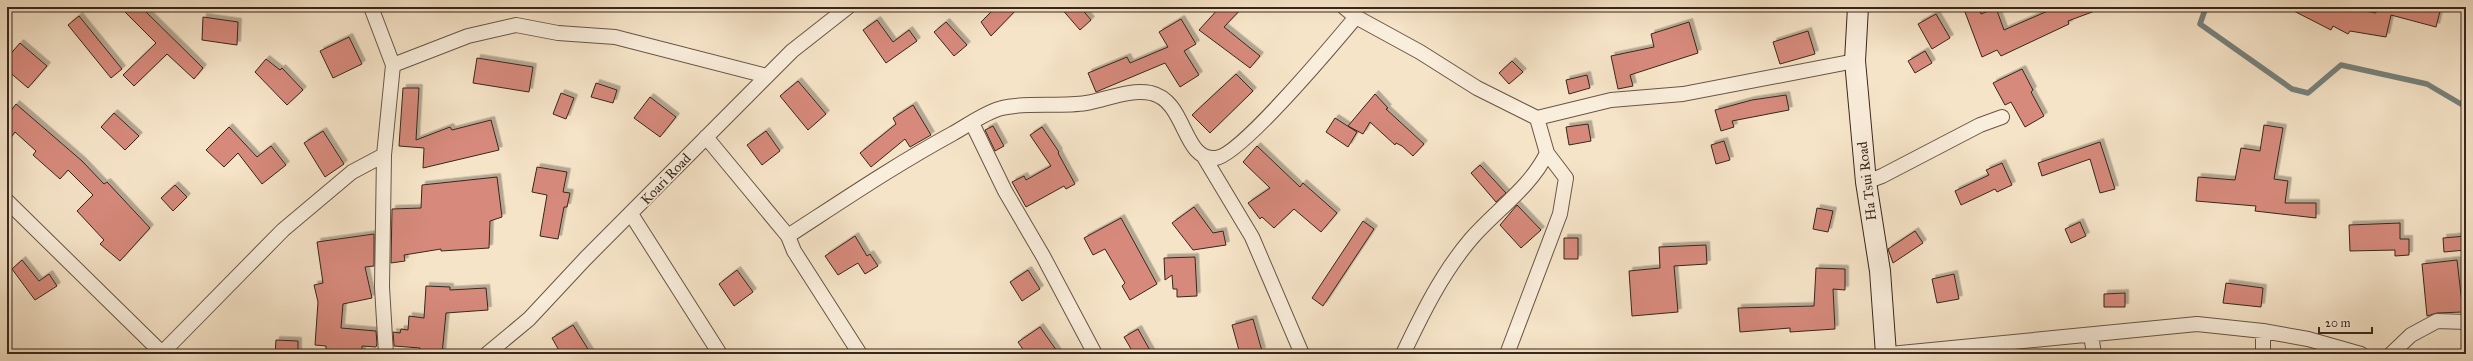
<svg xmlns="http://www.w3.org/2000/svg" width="2473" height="361" font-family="'IM FELL Great Primer',serif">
  <defs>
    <filter id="shadow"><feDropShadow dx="3.5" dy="-3.5" stdDeviation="0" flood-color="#0004"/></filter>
  </defs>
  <rect width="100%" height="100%" fill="#f6e4c8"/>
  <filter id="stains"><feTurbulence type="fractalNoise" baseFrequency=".005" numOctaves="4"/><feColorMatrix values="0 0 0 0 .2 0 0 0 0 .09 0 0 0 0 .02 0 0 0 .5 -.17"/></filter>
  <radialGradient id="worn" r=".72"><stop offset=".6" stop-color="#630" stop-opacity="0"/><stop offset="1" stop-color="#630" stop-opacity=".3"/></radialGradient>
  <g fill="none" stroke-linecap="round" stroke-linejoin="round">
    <path stroke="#76817c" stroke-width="5.5" d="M 2206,7 L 2200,24 L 2292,89 L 2308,93 L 2341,65 L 2427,84 L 2466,107"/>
  </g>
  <path fill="#d78a7c" stroke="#38261a" filter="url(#shadow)" d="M 120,7 L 141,7 L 203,68 L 194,79 L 167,54 L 134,86 L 123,75 L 156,43 Z
    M 996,7 L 1019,7 L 991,36 L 981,22 Z
    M 1060,7 L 1080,7 L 1091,20 L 1080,30 Z
    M 1220,7 L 1243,7 L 1224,27 L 1260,56 L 1250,68 L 1199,30 Z
    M 1978,7 L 1981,14 L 1996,8 L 2004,30 L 2057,7 L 2103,8 L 2068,21 L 2069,24 L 2001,56 L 1997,50 L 1982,57 L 1965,12 Z
    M 2286,7 L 2342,7 L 2376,13 L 2377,7 L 2441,7 L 2436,27 L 2391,15 L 2386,37 L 2350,31 L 2348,34 L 2333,26 L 2331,30 Z
    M 1936,14 L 1950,38 L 1932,49 L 1918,24 Z
    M 79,16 L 122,69 L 111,78 L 68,25 Z
    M 203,17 L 238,22 L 237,45 L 202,40 Z
    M 1181,19 L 1196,44 L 1184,51 L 1199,75 L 1180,87 L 1165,63 L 1096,92 L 1088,73 L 1127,57 L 1130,63 L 1168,47 L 1159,32 Z
    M 877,20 L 893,42 L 909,30 L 917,41 L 886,63 L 863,30 Z
    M 946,22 L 967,45 L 954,56 L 934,32 Z
    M 1689,22 L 1698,53 L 1630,75 L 1633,86 L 1618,89 L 1611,56 L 1654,47 L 1651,34 Z
    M 1808,31 L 1815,54 L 1780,64 L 1773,42 Z
    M 349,37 L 362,64 L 333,78 L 320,51 Z
    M 20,43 L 47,66 L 28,88 L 7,70 L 7,58 Z
    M 1925,51 L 1932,63 L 1915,73 L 1908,61 Z
    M 477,58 L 533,67 L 529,92 L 473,83 Z
    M 266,59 L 280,70 L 282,68 L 303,90 L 287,105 L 255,72 Z
    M 1512,61 L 1523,72 L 1509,84 L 1499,73 Z
    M 2022,69 L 2033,90 L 2031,92 L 2044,116 L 2025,127 L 2011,102 L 2005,105 L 1993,83 Z
    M 1236,74 L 1253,91 L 1210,133 L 1192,115 Z
    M 1587,75 L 1590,88 L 1569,94 L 1566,80 Z
    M 798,81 L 826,114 L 808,130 L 780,96 Z
    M 596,83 L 617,90 L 613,103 L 591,97 Z
    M 403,88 L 419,88 L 416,140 L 450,127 L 452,130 L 491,120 L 499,150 L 423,168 L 424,148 L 399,146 Z
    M 561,93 L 574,98 L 566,119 L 553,114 Z
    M 1375,94 L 1388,108 L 1386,109 L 1424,144 L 1413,156 L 1402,146 L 1396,143 L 1395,145 L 1370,122 L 1363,134 L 1348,126 Z
    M 1786,95 L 1789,110 L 1732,121 L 1734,127 L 1721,131 L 1715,110 L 1752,100 Z
    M 650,97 L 676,117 L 660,137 L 634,118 Z
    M 16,104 L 82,161 L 104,184 L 107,182 L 150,228 L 120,261 L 100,244 L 104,240 L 77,211 L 93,195 L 68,170 L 60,179 L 33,155 L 36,151 L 15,132 L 7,142 L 7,116 Z
    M 913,105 L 931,135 L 910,147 L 905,139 L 871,167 L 860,153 L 896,124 L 893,118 Z
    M 114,113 L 139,136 L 125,150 L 101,127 Z
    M 1335,118 L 1357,132 L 1348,147 L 1326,132 Z
    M 1588,124 L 1591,141 L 1569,145 L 1566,127 Z
    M 2264,125 L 2283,128 L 2274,179 L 2288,181 L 2285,203 L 2316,203 L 2316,218 L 2255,211 L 2256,206 L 2196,201 L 2198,177 L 2235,180 L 2241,148 L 2260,151 Z
    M 993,126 L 1004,146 L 995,151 L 985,130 Z
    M 229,127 L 257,157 L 271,146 L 286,165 L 262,184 L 238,153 L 224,167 L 206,150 Z
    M 1042,127 L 1059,152 L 1058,153 L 1075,184 L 1066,189 L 1064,186 L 1026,207 L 1012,182 L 1024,176 L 1026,180 L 1051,166 L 1030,135 Z
    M 323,131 L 344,164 L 325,177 L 304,143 Z
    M 766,131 L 780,151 L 762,165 L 747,145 Z
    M 1724,141 L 1730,160 L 1716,164 L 1711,145 Z
    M 2100,142 L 2115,189 L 2100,193 L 2090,159 L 2042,176 L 2038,163 Z
    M 1257,146 L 1300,187 L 1303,183 L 1337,213 L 1321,232 L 1294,209 L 1274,228 L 1262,217 L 1260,219 L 1248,203 L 1270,188 L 1243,162 Z
    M 2002,163 L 2012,185 L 1997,192 L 1995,189 L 1961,205 L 1955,191 L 1989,175 L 1986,170 Z
    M 1480,165 L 1506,193 L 1496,202 L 1471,173 Z
    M 537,167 L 567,172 L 563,192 L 570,193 L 567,207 L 564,207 L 558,239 L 540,236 L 547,195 L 532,192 Z
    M 497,177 L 502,217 L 490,221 L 489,248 L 441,251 L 441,249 L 404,255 L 405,261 L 391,263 L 392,209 L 421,208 L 422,185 Z
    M 175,185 L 187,197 L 173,211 L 161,198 Z
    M 1517,205 L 1541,230 L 1521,248 L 1500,225 Z
    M 1194,207 L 1213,233 L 1223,231 L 1226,245 L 1193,250 L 1172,223 Z
    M 1817,208 L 1833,211 L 1828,232 L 1813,229 Z
    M 1121,218 L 1157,284 L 1130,300 L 1122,286 L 1125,283 L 1105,249 L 1093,255 L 1084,238 Z
    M 1363,221 L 1374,229 L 1323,306 L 1312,298 Z
    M 2080,222 L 2086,236 L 2071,243 L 2065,229 Z
    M 2400,223 L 2400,239 L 2409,239 L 2409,255 L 2395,256 L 2395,250 L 2350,251 L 2349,225 Z
    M 1915,231 L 1923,243 L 1893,263 L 1888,249 Z
    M 374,234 L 374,266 L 365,267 L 372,298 L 343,304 L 341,328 L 376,331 L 377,344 L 376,347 L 362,346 L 362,354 L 326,354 L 326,346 L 315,345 L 318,302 L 314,285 L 323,283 L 317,242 Z
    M 855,236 L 867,256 L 870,254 L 878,266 L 865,274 L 858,263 L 838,275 L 825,256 Z
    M 2466,236 L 2466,250 L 2444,252 L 2443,238 Z
    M 1564,238 L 1578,238 L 1578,259 L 1564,259 Z
    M 1706,245 L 1707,264 L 1674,266 L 1678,312 L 1632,316 L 1629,271 L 1660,268 L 1659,247 Z
    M 1195,257 L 1197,296 L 1177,297 L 1177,289 L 1173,289 L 1172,275 L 1165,280 L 1164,258 Z
    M 22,260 L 39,281 L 49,274 L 57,286 L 35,300 L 12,269 Z
    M 2457,260 L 2463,312 L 2437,313 L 2427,316 L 2422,264 Z
    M 1816,268 L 1845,269 L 1845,290 L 1833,289 L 1835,329 L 1790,332 L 1790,328 L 1740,332 L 1738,308 L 1814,306 Z
    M 737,270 L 753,292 L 734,306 L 719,284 Z
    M 1028,270 L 1040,289 L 1022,301 L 1010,282 Z
    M 1954,274 L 1959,299 L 1937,303 L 1932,279 Z
    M 2226,283 L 2263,288 L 2261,307 L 2223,303 Z
    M 426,286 L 450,287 L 450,290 L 486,288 L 488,310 L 446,313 L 442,354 L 419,352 L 420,348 L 394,346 L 393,332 L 400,333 L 401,329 L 408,330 L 409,316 L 424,318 Z
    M 2125,293 L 2125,307 L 2104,307 L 2104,294 Z
    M 1253,319 L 1262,351 L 1240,354 L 1232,325 Z
    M 573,325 L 591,354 L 561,354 L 552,338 Z
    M 1040,327 L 1059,354 L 1026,354 L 1018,342 Z
    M 1138,329 L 1152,354 L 1134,354 L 1124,337 Z
    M 276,340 L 298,341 L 298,354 L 275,354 Z"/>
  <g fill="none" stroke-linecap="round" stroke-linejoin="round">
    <g stroke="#685646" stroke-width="16">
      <path id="street" d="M 371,7 L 393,65 L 384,155 L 382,287 L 386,354
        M 1344,7 L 1356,17
        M 393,65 L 468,36 L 516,25 L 558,33 L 615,37 L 767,76
        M 972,123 L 1005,191 L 1043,256 L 1095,354
        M 706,137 L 788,236 L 794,251 L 860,354
        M 1204,157 L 1252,237 L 1302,354
        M 1866,182 L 1882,176 L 1980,125 L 2002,117
        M 7,201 L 163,354
        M 631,214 L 720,354
        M 788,236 C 842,201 895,165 952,134 C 967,126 985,112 1002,108 C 1025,102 1061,107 1086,103 C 1108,99 1129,89 1151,93 C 1187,101 1182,161 1216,158 C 1241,155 1335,42 1356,17 L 1420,52 L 1477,88 L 1537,118 L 1611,100 L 1683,94 L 1855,61
        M 2091,335 L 2094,354
        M 162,353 L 283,230 L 352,172 L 384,155
        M 487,354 L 529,319 L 585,259 L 792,51 L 848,7
        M 1403,354 C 1422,314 1442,273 1471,239 C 1495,211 1531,187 1547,153 L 1537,118
        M 1507,354 L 1560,214 L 1566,178 L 1547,153
        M 1890,354 L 2197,324 L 2263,331 L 2308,339 L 2361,354
        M 2263,354 L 2263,331
        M 2391,354 L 2411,335 L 2437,321 L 2466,322"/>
    </g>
    <g stroke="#38261a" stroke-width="22">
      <path id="secondary" d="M 1858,7 L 1855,61 L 1866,182 L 1880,271 L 1886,354"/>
    </g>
    <use href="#street" stroke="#f9eddb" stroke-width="14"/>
    <use href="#secondary" stroke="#f9eddb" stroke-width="20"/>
  </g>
  <g text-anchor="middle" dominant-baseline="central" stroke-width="3.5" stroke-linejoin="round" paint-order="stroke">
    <g font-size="14" fill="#38261a" stroke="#f9eddb">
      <text transform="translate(666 179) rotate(-46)">Koari Road</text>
      <text transform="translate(1867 181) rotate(-97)">Ha Tsui Road</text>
    </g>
  </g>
  <rect width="2473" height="361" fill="none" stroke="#f6e4c8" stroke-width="24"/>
  <rect x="8" y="8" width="2457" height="345" fill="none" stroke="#38261a" stroke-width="2"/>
  <rect x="12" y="12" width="2449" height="337" fill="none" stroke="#38261a"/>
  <path d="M2319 327v6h53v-6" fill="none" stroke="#38261a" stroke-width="2"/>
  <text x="2325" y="327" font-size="12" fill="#38261a" stroke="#f9eddb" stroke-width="3" paint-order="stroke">20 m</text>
  <rect width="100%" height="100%" filter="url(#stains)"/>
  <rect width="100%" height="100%" fill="url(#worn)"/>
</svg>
